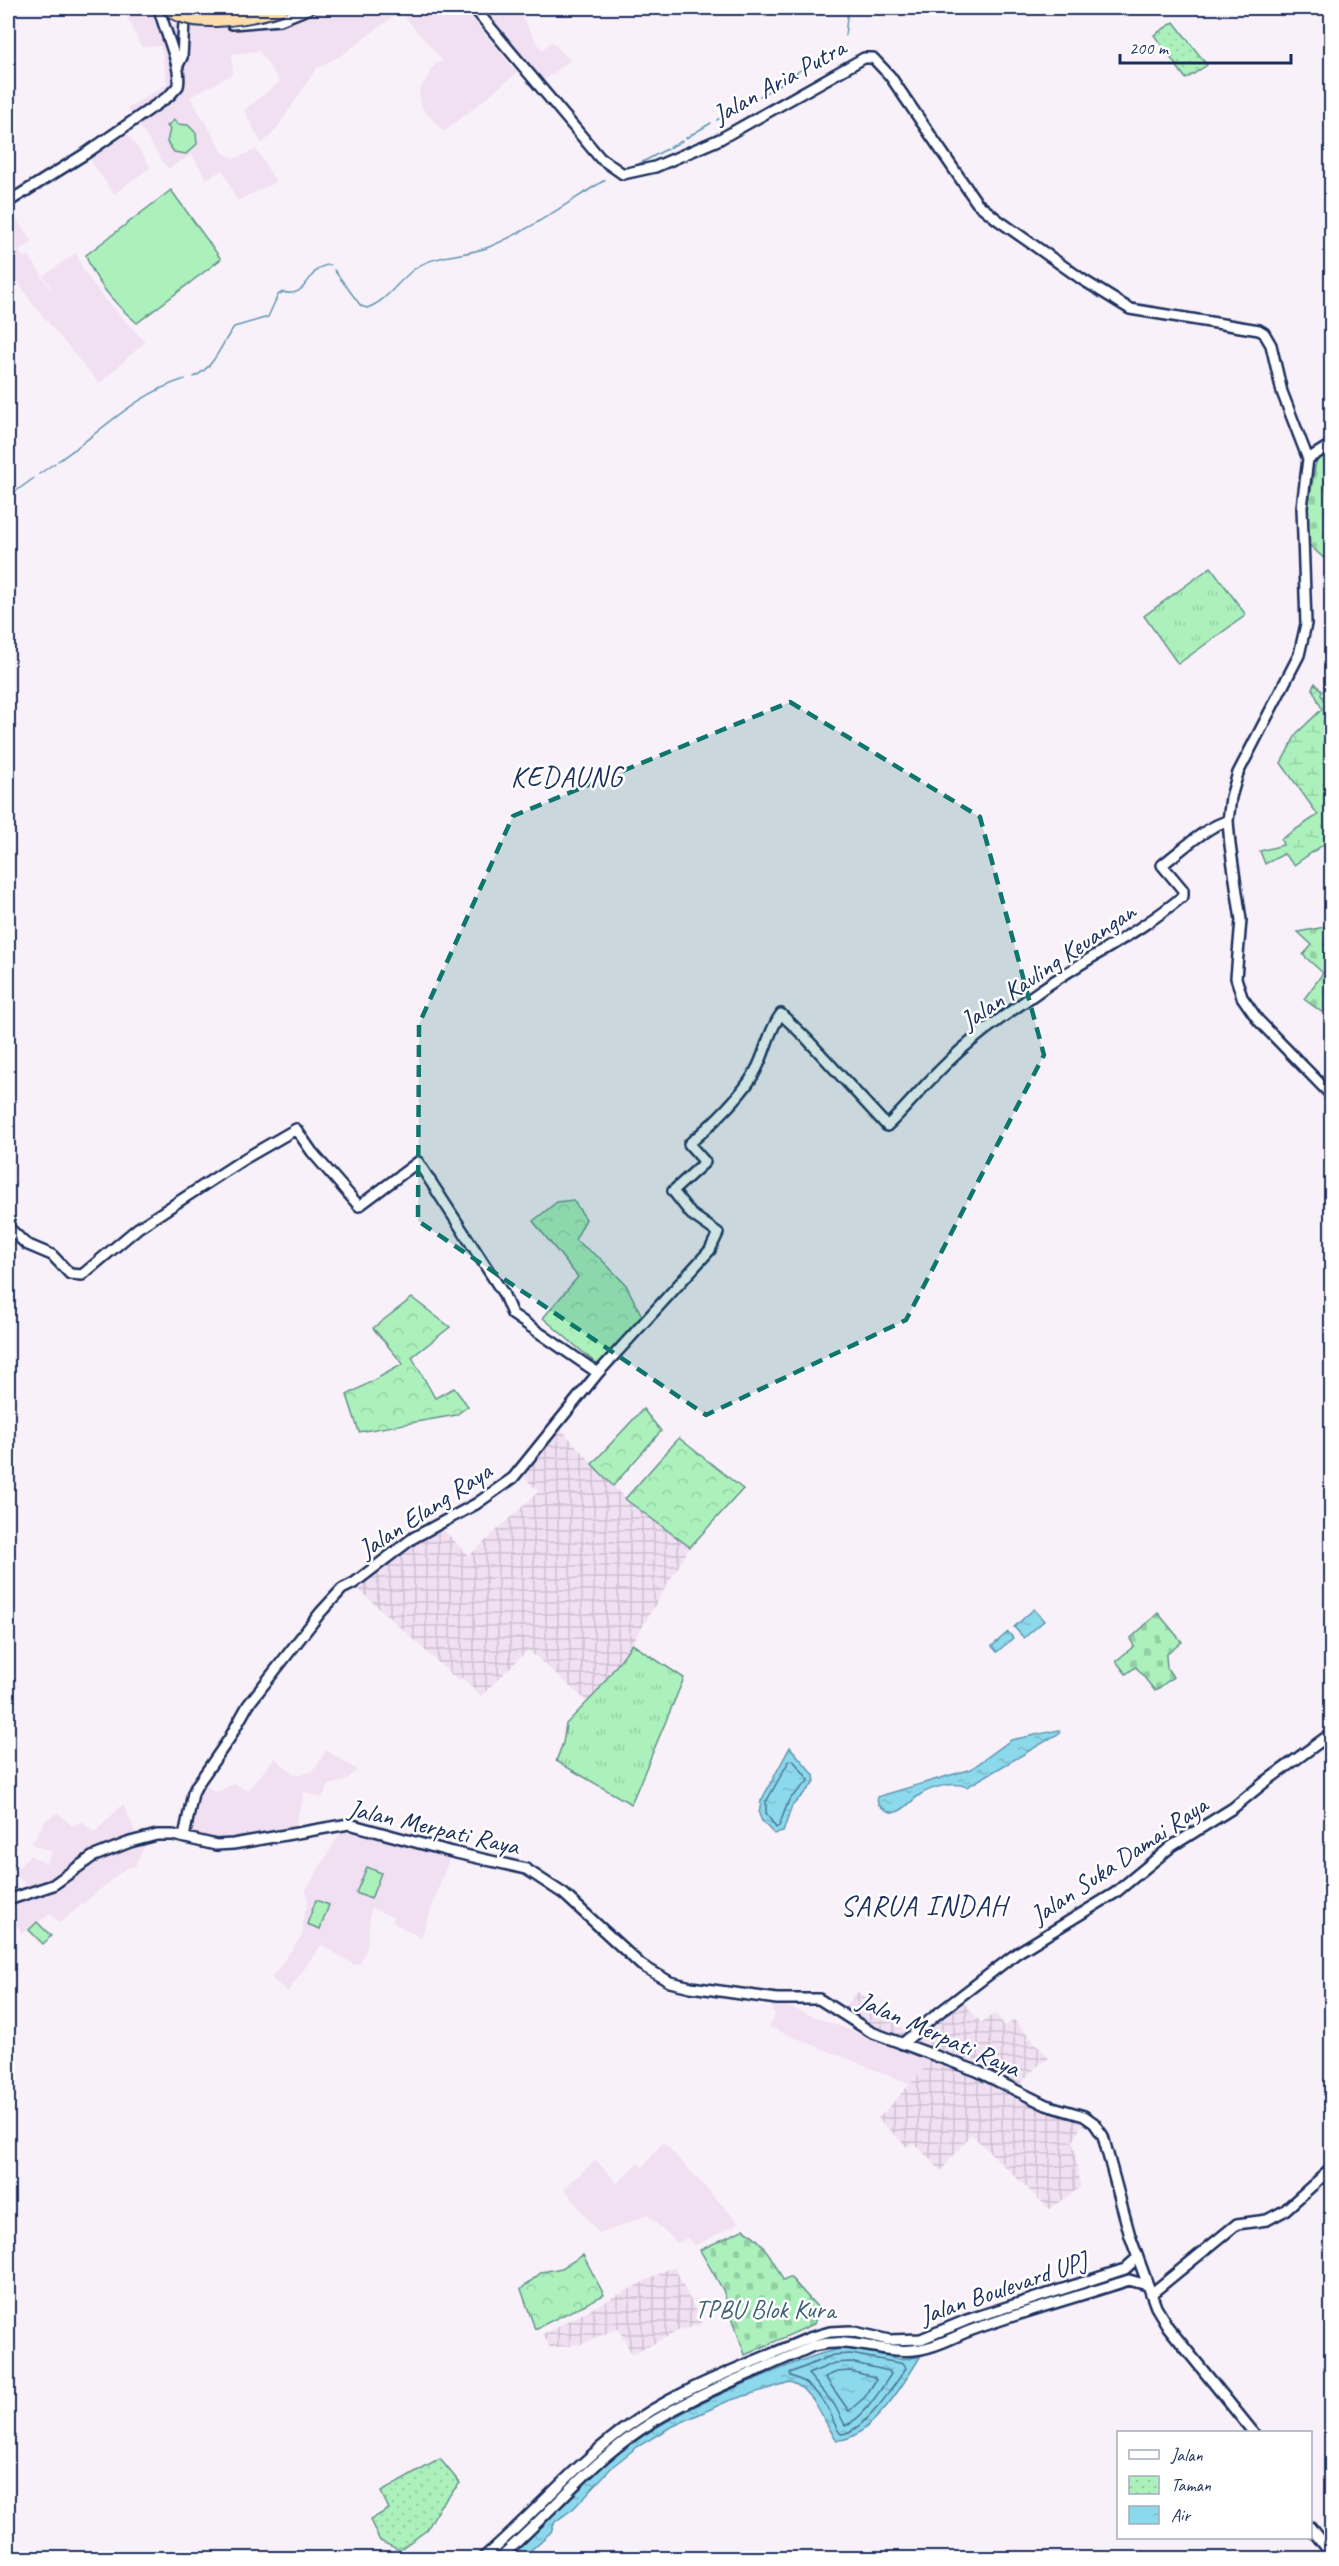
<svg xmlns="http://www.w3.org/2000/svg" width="1339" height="2566" font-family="Caveat,sans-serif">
  <defs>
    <pattern id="industrial-grid" width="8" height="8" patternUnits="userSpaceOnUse" patternTransform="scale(1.5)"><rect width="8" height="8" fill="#f1e0f2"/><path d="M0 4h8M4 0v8" fill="none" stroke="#cec0d2"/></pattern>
    <pattern id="grass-tufts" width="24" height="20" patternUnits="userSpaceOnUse" patternTransform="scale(1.5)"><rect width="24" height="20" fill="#acf1bc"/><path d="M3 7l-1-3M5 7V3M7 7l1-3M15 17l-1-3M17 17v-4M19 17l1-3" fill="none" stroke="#93cfa4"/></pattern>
    <pattern id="forest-crowns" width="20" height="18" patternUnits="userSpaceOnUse" patternTransform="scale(1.5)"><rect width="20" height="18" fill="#acf1bc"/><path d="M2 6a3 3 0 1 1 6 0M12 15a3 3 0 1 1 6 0" fill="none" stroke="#93cfa4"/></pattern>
    <pattern id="wetland-marsh" width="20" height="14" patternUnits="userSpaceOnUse" patternTransform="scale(1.5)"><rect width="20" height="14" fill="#acf1bc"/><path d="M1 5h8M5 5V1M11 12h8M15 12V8" fill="none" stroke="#93cfa4"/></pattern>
    <pattern id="cemetery-stones" width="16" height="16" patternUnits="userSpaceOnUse" patternTransform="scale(1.5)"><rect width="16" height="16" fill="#acf1bc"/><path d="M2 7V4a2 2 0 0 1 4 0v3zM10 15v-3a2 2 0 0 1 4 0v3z" fill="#93cfa4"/></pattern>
    <pattern id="park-dots" width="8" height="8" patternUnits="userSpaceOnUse" patternTransform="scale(1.5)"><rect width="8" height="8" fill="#acf1bc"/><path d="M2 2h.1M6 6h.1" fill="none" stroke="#93cfa4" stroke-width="1.8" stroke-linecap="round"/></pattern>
    <pattern id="water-ripples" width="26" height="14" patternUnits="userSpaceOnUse" patternTransform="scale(1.5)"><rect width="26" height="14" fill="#8cd9eb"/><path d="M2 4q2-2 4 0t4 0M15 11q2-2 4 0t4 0" fill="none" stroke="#78bbcc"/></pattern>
  </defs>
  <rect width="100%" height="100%" fill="#f9f1f9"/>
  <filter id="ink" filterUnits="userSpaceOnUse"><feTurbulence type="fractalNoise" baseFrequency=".0167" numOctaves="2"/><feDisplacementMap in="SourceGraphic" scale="12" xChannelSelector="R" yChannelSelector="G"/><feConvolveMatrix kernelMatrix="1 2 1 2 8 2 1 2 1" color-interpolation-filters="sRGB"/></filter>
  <g filter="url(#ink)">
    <path fill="#f1e0f2" d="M 123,8 L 156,8 L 160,15 L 180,28 L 289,19 L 314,8 L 464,8 L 517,73 L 444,132 L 421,107 L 419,91 L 433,67 L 442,60 L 400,12 L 342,55 L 316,69 L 276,130 L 262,144 L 244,110 L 280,82 L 259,51 L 232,54 L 233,74 L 190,97 L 223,152 L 234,159 L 256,149 L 276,182 L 237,201 L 223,170 L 206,179 L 192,154 L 168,169 L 127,108 L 167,84 L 161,46 L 141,47 Z
      M 482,8 L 516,8 L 542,50 L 552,41 L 570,61 L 543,81 Z
      M 125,130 L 151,167 L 114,194 L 88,157 Z
      M 16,218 L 33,242 L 19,251 L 24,258 L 29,255 L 50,289 L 52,289 L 43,276 L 76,253 L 83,270 L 104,298 L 145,342 L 99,384 L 32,303 L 10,269 L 8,269 L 8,223 Z
      M 326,1750 L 357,1770 L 345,1781 L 329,1785 L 322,1798 L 305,1792 L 294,1830 L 215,1842 L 183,1834 L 189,1778 L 217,1792 L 235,1783 L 247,1791 L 275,1758 L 295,1775 L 310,1772 L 318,1764 Z
      M 123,1804 L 138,1838 L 148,1839 L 135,1866 L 126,1868 L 60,1923 L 50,1914 L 22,1934 L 18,1926 L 8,1930 L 8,1896 L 33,1890 L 13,1873 L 30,1855 L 46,1864 L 52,1852 L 31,1844 L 46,1820 L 58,1812 L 72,1826 L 82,1821 L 94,1833 Z
      M 342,1830 L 373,1836 L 449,1859 L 421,1938 L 392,1922 L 394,1918 L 371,1908 L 367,1947 L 360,1963 L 355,1965 L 321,1945 L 288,1992 L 271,1978 L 303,1934 L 302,1921 L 308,1902 L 306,1890 Z
      M 769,2002 L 784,2005 L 931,2061 L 910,2084 L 769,2027 L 775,2015 Z
      M 664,2143 L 739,2223 L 695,2246 L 687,2238 L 677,2243 L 648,2215 L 599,2234 L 564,2188 L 596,2160 L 617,2183 L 638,2163 L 643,2167 L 661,2144 Z"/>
    <path fill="url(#industrial-grid)" d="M 559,1427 L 625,1499 L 690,1547 L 632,1644 L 588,1702 L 528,1650 L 481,1696 L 462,1678 L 458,1681 L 353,1584 L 437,1523 L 469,1556 L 539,1491 L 519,1473 Z
      M 857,1992 L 870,1999 L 910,2035 L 958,1996 L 981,2023 L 995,2013 L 1005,2026 L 1014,2020 L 1049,2058 L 1035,2068 L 1019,2085 L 970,2060 L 902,2042 L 860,2024 L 843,2010 Z
      M 931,2061 L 943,2062 L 1060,2114 L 1083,2122 L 1073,2142 L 1081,2187 L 1049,2209 L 971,2134 L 941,2171 L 914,2143 L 907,2147 L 878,2119 Z
      M 674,2266 L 702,2324 L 678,2331 L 632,2355 L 618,2328 L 582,2344 L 550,2348 L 543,2334 Z"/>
    <path fill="url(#grass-tufts)" stroke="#64908d" stroke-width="1.5" d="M 1211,567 L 1246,615 L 1178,664 L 1144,616 Z
      M 632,1644 L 684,1678 L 631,1804 L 556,1761 L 563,1743 L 566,1724 L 597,1692 Z"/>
    <path fill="url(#forest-crowns)" stroke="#64908d" stroke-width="1.5" d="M 573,1200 L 586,1219 L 575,1240 L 601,1259 L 626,1285 L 645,1322 L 599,1366 L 543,1318 L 578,1277 L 533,1221 L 557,1202 Z
      M 412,1298 L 450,1327 L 412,1357 L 435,1398 L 454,1388 L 468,1406 L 456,1415 L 359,1432 L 347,1395 L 403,1364 L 373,1328 Z
      M 643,1409 L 661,1431 L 613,1486 L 592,1464 Z
      M 679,1438 L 743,1489 L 690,1547 L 625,1499 Z
      M 583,2255 L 604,2295 L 535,2329 L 521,2289 L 542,2272 L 562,2268 Z"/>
    <path fill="url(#wetland-marsh)" stroke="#64908d" stroke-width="1.5" d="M 1315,683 L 1322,691 L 1321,695 L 1331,708 L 1331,839 L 1294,865 L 1284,854 L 1265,864 L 1260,851 L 1283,845 L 1281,839 L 1318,815 L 1281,763 L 1297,733 L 1322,709 L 1312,688 Z"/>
    <path fill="url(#cemetery-stones)" stroke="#64908d" stroke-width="1.5" d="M 1331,449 L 1331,562 L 1325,559 L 1309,545 L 1307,514 L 1316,461 Z
      M 1331,926 L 1332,1014 L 1330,1018 L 1304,999 L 1323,973 L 1303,955 L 1312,945 L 1298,932 Z
      M 1158,1613 L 1182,1642 L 1166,1655 L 1167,1668 L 1173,1677 L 1155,1691 L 1136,1667 L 1126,1674 L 1116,1661 L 1134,1646 L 1130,1639 Z
      M 744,2229 C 762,2240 775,2262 783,2280 L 790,2277 L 819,2309 L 814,2324 L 745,2355 L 723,2290 L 700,2250 Z"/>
    <path fill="url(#park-dots)" stroke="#64908d" stroke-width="1.5" d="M 1174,22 L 1207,65 L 1186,79 L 1154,35 Z
      M 440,2459 L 460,2483 L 440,2506 L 427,2530 L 399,2550 L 380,2541 L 370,2520 L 389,2509 L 381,2492 Z"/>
    <path fill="#acf1bc" stroke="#64908d" stroke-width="1.5" d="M 174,120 L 177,124 L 188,125 L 196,133 L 197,144 L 186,154 L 174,152 L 167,142 L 170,129 L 167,126 Z
      M 171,190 L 221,259 L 137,323 C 116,305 94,281 86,255 Z
      M 367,1867 L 381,1873 L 371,1899 L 356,1893 Z
      M 316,1900 L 329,1905 L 320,1929 L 307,1924 Z
      M 37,1922 L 51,1936 L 43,1944 L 29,1930 Z"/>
    <path fill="url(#water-ripples)" stroke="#5f95b3" stroke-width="1.5" d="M 1034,1609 L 1044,1621 L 1024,1638 L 1014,1627 Z
      M 1008,1632 L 1013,1638 L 997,1652 L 992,1646 Z
      M 1059,1730 L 1060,1733 L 967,1787 C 954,1781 933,1787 921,1794 C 906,1803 898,1824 878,1804 L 877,1797 L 971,1769 L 1011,1740 Z
      M 790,1747 L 814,1775 L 815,1782 L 792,1806 L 783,1832 L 774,1834 L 762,1821 L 759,1814 L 761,1801 Z
      M 852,2348 L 899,2359 L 920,2357 C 905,2382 869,2441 837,2440 C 821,2420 817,2391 790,2382 L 728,2401 L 669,2428 L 637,2447 L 613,2466 L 574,2508 L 555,2522 L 551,2532 L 530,2551 L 527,2558 L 509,2558 C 545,2526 575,2487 614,2457 C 659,2421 712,2397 765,2375 C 794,2364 821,2350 852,2348 Z"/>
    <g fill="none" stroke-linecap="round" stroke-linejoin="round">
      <path stroke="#487396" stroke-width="1.5" d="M 793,1760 L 809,1780 L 789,1800 L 779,1826 L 776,1828 L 766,1813 L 766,1802 L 789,1761 Z
        M 851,2354 L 904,2364 L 906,2368 C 894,2386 864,2432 841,2434 C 834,2427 833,2417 828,2408 C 819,2394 807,2381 791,2376 L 790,2373 L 833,2355 Z
        M 850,2362 L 889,2371 L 891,2374 C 881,2389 863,2420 845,2425 L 834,2404 L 808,2374 L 835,2363 Z
        M 850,2371 L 874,2377 L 876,2380 L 865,2397 L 849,2411 L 825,2377 L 837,2372 Z"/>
      <path stroke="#5f95b3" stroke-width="1.5" d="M 845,36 L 848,8
        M 831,55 L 840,51
        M 807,65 L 821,57
        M 760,96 L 784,82 L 803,68
        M 717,120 L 755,98
        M 686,138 L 711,123
        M 633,167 L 682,141
        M 334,270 L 361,306 L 367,308 C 388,301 399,279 417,267 C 437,254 466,256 489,247 C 530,230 567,203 605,180
        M 194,377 C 216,366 221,344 234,327 L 268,317 L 278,295 L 283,292 C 309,300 307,265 330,265
        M 58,461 C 100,433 135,394 185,379
        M 39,474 L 55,463
        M 8,497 L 34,478"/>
      <g stroke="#1b2f5e" stroke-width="14">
        <path id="secondary" d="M 474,8 L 600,158 L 623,174 L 655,167 L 720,139 L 864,58 L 873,58 L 890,76 L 977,203 L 998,220 L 1083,280 L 1130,309 L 1259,330 L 1264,333 L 1271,345 L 1282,392 L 1308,459 L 1302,507 L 1306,624 L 1299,655 L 1238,773 L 1231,797 L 1228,821 L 1230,845 L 1241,920 L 1236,978 L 1242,997 L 1258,1020 L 1332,1096
          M 232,24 L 280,20 L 310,8
          M 178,65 L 182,57 L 184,22
          M 8,202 L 85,154 L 169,96 L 178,86 C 183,69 163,28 159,8
          M 1308,459 L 1332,444
          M 8,1227 L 26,1244 L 52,1255 L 70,1274 L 82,1275 L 138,1228 L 244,1159 L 296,1129 L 312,1152 L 359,1206 L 418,1162 L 503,1293 L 512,1314 L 598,1373
          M 184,1837 L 193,1793 L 197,1785 L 229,1739 L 248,1705 L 320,1613 L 342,1589 L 354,1583 L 413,1538 L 476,1504 L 513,1478 L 598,1373 L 710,1250 L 718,1233 L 691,1214 L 673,1191 L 705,1162 L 689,1144 C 710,1126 744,1094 756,1070 C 766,1052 768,1031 781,1014 L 806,1038 L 887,1126 C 907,1107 924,1085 944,1066 C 971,1038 1006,1015 1038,992 C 1086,958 1138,934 1183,896 L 1183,890 L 1162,865 C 1179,852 1208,825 1228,821
          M 8,1900 L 53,1885 L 92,1857 L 130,1842 L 157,1835 L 173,1835 L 216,1845 L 233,1844 L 349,1824 L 452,1852 L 526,1869 L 564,1894 L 641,1965 L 670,1982 L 691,1987 L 777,1999 L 819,1999 L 871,2032 L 977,2071 L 1046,2105 L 1084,2116 L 1094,2123 L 1103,2136 L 1130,2236 L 1156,2307 L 1168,2327 L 1253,2432
          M 902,2044 L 936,2015 L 1017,1953 L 1115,1893 L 1172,1846 L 1233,1808 L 1265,1782 L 1332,1733
          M 1151,2294 L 1237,2224 L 1267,2220 L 1284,2211 L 1332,2168
          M 1310,2527 L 1332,2555
          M 483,2558 C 531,2517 571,2469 621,2431 C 676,2389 746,2366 809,2338 L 830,2332 L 850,2331 L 889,2340 L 921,2339 L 967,2320 L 1125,2269 L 1137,2258
          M 499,2558 C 543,2521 579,2475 626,2440 C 681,2398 751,2375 813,2346 C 856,2335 881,2356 921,2349 C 940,2346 955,2336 972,2330 C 1024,2311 1077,2297 1129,2280 L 1147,2285"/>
      </g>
      <g stroke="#1b2f5e" stroke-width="16">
        <path id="highway" d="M 183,8 L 205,13 L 246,8"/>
      </g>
      <use href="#secondary" stroke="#fff" stroke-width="9"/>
      <use href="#highway" stroke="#fcdcac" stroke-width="12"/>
      <g stroke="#1b2f5e" stroke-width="16" stroke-linecap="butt">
        <path id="highway-bridge" d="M 168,8 C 191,30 253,17 282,8"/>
      </g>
      <use href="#highway-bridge" stroke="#fcdcac" stroke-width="12"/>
    </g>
  </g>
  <path fill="#0f766e" fill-opacity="0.2" stroke="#0f766e" stroke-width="4.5" stroke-dasharray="12 8" stroke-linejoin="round" d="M 790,702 L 980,817 L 1044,1055 L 906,1320 L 706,1415 L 418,1221 L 419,1024 L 513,816 Z"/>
  <g text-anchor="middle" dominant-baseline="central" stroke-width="5" stroke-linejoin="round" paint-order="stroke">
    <g font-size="26" fill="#1b2f5e" stroke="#fff">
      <text transform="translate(779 81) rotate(-29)">Jalan Aria Putra</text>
      <text transform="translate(1048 966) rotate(-34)">Jalan Kavling Keuangan</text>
      <text transform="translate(425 1510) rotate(-33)">Jalan Elang Raya</text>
      <text transform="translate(434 1827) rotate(13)">Jalan Merpati Raya</text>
      <text transform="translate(1119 1860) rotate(-34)">Jalan Suka Damai Raya</text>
      <text transform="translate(939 2034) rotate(24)">Jalan Merpati Raya</text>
      <text transform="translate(1003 2288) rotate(-19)">Jalan Boulevard UPJ</text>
    </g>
    <g font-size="26" fill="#3f6076" stroke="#fff">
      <text x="765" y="2309">TPBU Blok Kura</text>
    </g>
    <g font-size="28" letter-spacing="1.5" fill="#1b2f5e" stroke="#fff">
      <text x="567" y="776">KEDAUNG</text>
      <text x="924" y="1905">SARUA INDAH</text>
    </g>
  </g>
  <rect width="1339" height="2566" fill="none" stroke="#fff" stroke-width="30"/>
  <rect x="15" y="15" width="1309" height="2536" fill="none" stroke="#1b2f5e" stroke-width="2" filter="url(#ink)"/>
  <rect x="1117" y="2431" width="195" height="108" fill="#ffffff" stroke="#a4acbf" stroke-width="1.5"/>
  <rect x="1129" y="2450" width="30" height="9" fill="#ffffff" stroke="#a4acbf" stroke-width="1.5"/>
  <text x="1171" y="2461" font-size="18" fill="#1b2f5e">Jalan</text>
  <rect x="1129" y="2476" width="30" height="18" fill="url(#park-dots)" stroke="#a4acbf" stroke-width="1.5"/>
  <text x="1171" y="2491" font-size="18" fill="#1b2f5e">Taman</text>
  <rect x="1129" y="2506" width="30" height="18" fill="url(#water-ripples)" stroke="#a4acbf" stroke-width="1.5"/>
  <text x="1171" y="2521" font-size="18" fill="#1b2f5e">Air</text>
  <path d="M1120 54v9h171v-9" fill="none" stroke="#1b2f5e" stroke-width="3"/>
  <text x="1129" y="54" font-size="18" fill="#1b2f5e" stroke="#ffffff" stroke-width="4.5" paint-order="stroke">200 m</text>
</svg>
